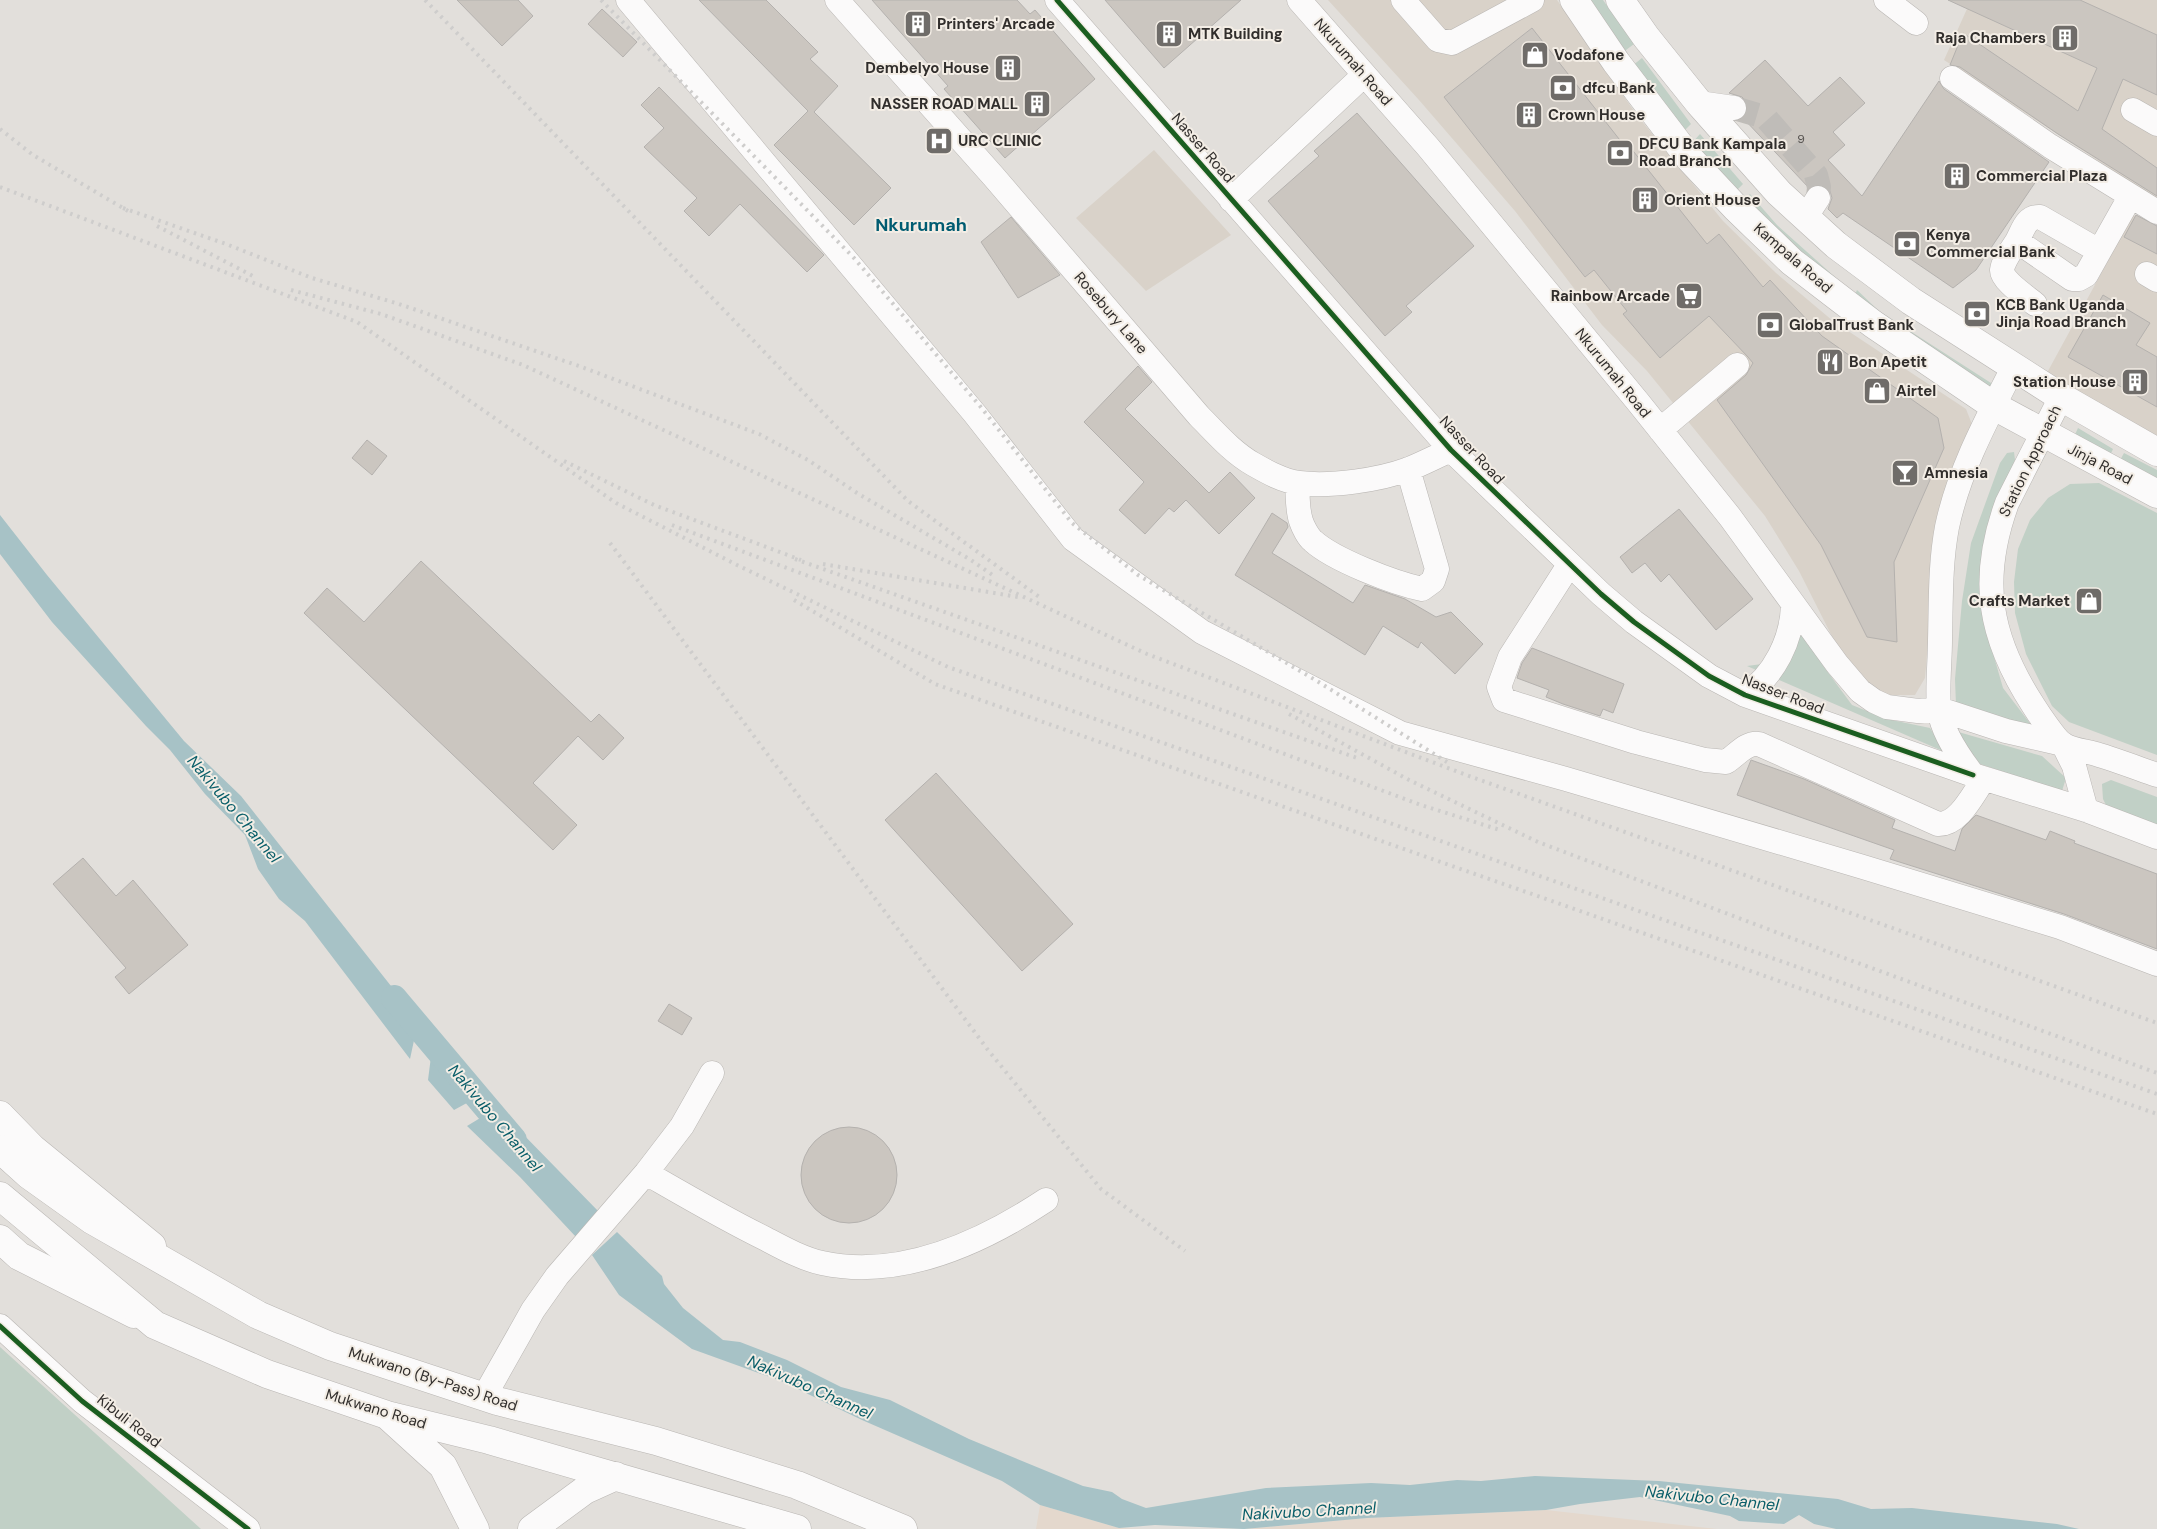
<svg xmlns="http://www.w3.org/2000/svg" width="2157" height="1529" font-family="'DM Sans',sans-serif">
  <rect width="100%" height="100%" fill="#e2dfdb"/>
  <path fill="#d9d2c9" d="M 1328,0 L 1557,0 L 1636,114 L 1723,221 L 1776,273 L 1833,321 L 1966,409 L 1975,432 L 1932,596 L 1925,678 L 1915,695 L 1890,695 L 1869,691 L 1850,672 L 1799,571 L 1765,516 L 1647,371 L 1602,325 L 1515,211 L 1419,100 Z
    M 1971,0 L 2157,0 L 2157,199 L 1944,60 Z
    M 1154,150 L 1231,235 L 1146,291 L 1076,218 Z
    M 2133,215 L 2157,228 L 2157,442 L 2042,382 Z"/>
  <path fill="#e4d8cd" d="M 1040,1505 L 1119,1528 L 1143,1529 L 1036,1529 Z
    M 1546,1510 L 1717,1529 L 1244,1529 L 1367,1518 Z"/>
  <path fill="#c1d0c6" d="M 1587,0 L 1603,0 L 1634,44 L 1622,53 Z
    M 1642,58 L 1691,124 L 1683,132 L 1632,66 Z
    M 1700,134 L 1743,184 L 1734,193 L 1691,144 Z
    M 1750,194 L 1777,225 L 1845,286 L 1840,296 L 1743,201 Z
    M 1857,290 L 1879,311 L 1991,383 L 1993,392 L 1851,304 Z
    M 2078,428 L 2113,449 L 2108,460 L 2073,439 Z
    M 2014,452 L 2015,460 L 1991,516 L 1984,622 L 2003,688 L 2036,731 L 1956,705 L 1955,679 L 1962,601 L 1971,543 L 2000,463 L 2007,453 Z
    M 2124,453 L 2157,470 L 2157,483 L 2118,464 Z
    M 2099,483 L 2157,513 L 2157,755 L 2069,722 L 2052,706 L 2026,654 L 2015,613 L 2014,582 L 2018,549 L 2030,520 L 2048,498 L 2070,484 Z
    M 1801,629 L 1824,667 L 1852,705 L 1887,719 L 1930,728 L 1945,752 L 1747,666 L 1762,664 Z
    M 1955,731 L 2042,756 L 2066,778 L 2062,791 L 1980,764 Z
    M 2111,780 L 2157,797 L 2157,826 L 2108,809 L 2103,799 L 2102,784 Z
    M 0,1347 L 201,1529 L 0,1529 Z"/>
  <path fill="#a7c2c6" d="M 0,515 L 47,575 L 184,741 L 241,796 L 391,986 L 419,1017 L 410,1059 L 305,921 L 279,899 L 258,869 L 245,835 L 205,794 L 170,750 L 146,726 L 52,622 L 0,554 Z
    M 434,1033 L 487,1092 L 454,1110 L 428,1080 Z
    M 500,1106 L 516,1127 L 600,1213 L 576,1237 L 520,1177 L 467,1126 Z
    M 617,1232 L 662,1276 L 664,1284 L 683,1308 L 723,1340 L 740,1342 L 787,1360 L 841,1387 L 890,1400 L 969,1439 L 1083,1486 L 1112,1492 L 1122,1499 L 1146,1508 L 1266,1488 L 1371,1483 L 1410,1485 L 1457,1480 L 1481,1481 L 1535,1476 L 1659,1481 L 1838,1499 L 1871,1509 L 1912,1508 L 2057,1524 L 2079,1529 L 1836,1529 L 1814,1524 L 1799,1515 L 1784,1524 L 1739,1521 L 1730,1516 L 1640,1497 L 1580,1504 L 1546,1510 L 1367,1518 L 1244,1529 L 1155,1525 L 1119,1528 L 1040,1505 L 1002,1481 L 862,1420 L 781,1381 L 692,1349 L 619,1295 L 592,1255 Z"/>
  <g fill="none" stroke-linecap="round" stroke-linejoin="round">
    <path stroke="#a7c2c6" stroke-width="26" d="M 394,998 L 514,1140"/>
  </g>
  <path fill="#cbc6c0" stroke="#b4b1ae" d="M 457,0 L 518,0 L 533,16 L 502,46 Z
    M 699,0 L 766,0 L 818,52 L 810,59 L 838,86 L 814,112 L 891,188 L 854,225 L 774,145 L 808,111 Z
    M 872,0 L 1017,0 L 1030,14 L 1035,10 L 1095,79 L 1005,158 L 944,89 L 948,86 Z
    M 1105,0 L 1241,0 L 1164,68 Z
    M 1948,0 L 2080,0 L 2157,35 L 2157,95 L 2123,79 L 2102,129 L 2157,168 L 2157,196 L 2058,134 L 1960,67 L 1950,65 L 1963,33 L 2078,111 L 2097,68 Z
    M 602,9 L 637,42 L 623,57 L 588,24 Z
    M 1532,28 L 1623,144 L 1626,142 L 1707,244 L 1719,234 L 1763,287 L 1770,280 L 1822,336 L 1938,418 L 1944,448 L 1894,562 L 1897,642 L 1867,637 L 1821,545 L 1717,400 L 1746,375 L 1753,363 L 1748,357 L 1709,316 L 1660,358 L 1623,314 L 1627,311 L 1594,270 L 1585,277 L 1444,97 Z
    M 1765,60 L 1808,106 L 1840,77 L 1865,103 L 1833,132 L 1845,145 L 1828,160 L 1862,196 L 1939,81 L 1944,89 L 2049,162 L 1976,270 L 1953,288 L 1843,213 L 1837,218 L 1828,209 L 1832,198 L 1830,191 L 1826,187 L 1818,184 L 1809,188 L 1743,118 L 1747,110 L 1747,102 L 1742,97 L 1729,93 Z
    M 659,87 L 824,255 L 807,272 L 740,204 L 709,236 L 684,211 L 697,198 L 644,147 L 664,128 L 641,105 Z
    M 1357,113 L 1474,246 L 1406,306 L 1412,312 L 1385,336 L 1268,201 L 1319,156 L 1314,151 Z
    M 2136,215 L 2157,226 L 2157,254 L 2124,237 Z
    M 1011,217 L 1060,275 L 1018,298 L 981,242 Z
    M 2103,295 L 2150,323 L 2136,345 L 2157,357 L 2157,407 L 2068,357 Z
    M 1138,366 L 1152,382 L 1125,409 L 1209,493 L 1230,472 L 1255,498 L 1219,534 L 1186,500 L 1174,512 L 1169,508 L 1145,534 L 1119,510 L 1144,482 L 1084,422 Z
    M 367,440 L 387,456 L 372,475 L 352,458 Z
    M 1679,509 L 1753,599 L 1716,630 L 1669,574 L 1661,582 L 1645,563 L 1632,573 L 1620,557 Z
    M 1272,513 L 1287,523 L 1288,527 L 1272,553 L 1353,603 L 1365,585 L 1405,599 L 1436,617 L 1451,612 L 1483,644 L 1455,674 L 1421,642 L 1418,648 L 1383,626 L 1365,655 L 1235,575 Z
    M 421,561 L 591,722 L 599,714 L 624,738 L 603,760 L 578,736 L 533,783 L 577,825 L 553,850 L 304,613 L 327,588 L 364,622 Z
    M 1532,648 L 1624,684 L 1613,713 L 1603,709 L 1600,716 L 1563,704 L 1546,697 L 1549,690 L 1517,678 L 1522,663 Z
    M 1751,760 L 1804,779 L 1895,820 L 1892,828 L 1955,851 L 1962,829 L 1976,815 L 2046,840 L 2050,831 L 2075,841 L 2074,843 L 2157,874 L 2157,949 L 2064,914 L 1890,859 L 1894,850 L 1737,795 Z
    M 936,773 L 1073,924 L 1022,971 L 885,820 Z
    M 83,858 L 116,896 L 133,880 L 188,945 L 129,994 L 115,977 L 126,968 L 53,884 Z
    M 669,1004 L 692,1018 L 682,1035 L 658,1021 Z
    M801 1175a48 48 0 1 1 96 0a48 48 0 1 1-96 0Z"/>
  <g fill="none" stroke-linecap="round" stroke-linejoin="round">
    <path stroke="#bfbcb8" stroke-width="24" stroke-dasharray="24 12" stroke-linecap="butt" d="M 1734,108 L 1765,117 L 1816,175 L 1819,187 L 1818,198"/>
    <g stroke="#b9b6b3" stroke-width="25">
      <path id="minor" d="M 628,0 L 975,414 L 1073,539 L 1202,632 L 1400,733 L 1566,779 L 1863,867 L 2060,927 L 2157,964
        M 837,0 L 994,177 L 1199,416 C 1216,433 1232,452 1253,464 C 1267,472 1283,481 1299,483 C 1331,487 1379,480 1409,469 C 1424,463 1437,456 1451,450
        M 1057,0 L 1451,450 L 1601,594 L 1634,622 L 1709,676 L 1745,695 L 1973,775
        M 1299,0 L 1428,147 L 1638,402 L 1730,517 L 1837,664 L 1860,691 L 1874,701 L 1887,707 L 1918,711 L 1939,709 L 2006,731 L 2063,744 L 2074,766 L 2086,810
        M 1403,0 L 1438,40 L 1452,43 L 1532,0
        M 1886,0 L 1916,23
        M 1952,78 L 2050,146 L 2157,212
        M 1699,103 L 1734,108
        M 2133,110 L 2157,124
        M 1231,200 L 1364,75
        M 1805,218 L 1818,198
        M 2017,241 C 2023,230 2026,216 2040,217 L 2099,251
        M 2147,274 L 2157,280
        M 2035,304 C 2027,297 2001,280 2002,270 C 2003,261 2012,249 2017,241 L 2072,279 L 2079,279 L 2086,275 L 2130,197
        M 2014,366 C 1988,417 1959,470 1947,527 C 1940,564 1941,602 1940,640 C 1940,662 1937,686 1939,708 C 1941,730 1960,758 1973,775 L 2086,810 L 2157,837
        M 2061,397 L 2007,503 C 1979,580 1989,637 2033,705 C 2038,713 2056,740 2063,744 C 2071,750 2086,751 2096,754 C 2116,760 2137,768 2157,775
        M 1660,430 L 1737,365
        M 1297,483 C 1298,495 1297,509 1301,521 C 1303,527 1308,537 1313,541 C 1334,560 1394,583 1422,589 L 1433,581 L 1437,569 L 1408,469
        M 1569,565 L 1510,657 L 1499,687 L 1504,700 L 1636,742 L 1705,760 L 1726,762 C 1737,755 1746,742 1759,744 L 1938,824 C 1959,825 1973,794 1984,779
        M 1745,695 C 1774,676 1792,640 1793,605
        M 646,1173 C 686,1196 725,1219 766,1239 C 783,1248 803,1259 822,1263 C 901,1280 981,1243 1046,1200
        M 0,1326 L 82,1401 L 248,1529
        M 484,1397 L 533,1310 L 557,1276 L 646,1173 L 682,1126 L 712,1073"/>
    </g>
    <g stroke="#b9b6b3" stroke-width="29">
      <path id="major" d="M 1574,0 L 1616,62 L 1690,159 L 1736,208 L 1792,262 L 1873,324 L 1994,406 L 2157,494
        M 1620,0 L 1646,37 L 1699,103 L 1779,193 L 1836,245 L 1911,301 L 2061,397 L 2157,452
        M 0,1115 L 32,1148 L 152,1246
        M 0,1239 L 19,1256 L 134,1314"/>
    </g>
    <g stroke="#b9b6b3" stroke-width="29">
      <path id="highway" d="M 0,1149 L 29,1175 L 92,1220 L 258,1315 L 330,1346 L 497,1401 L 656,1441 L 797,1485 L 903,1529
        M 0,1196 L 155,1325 L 267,1374 L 387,1415 L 489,1440 L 797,1529
        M 389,1417 L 443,1466 L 475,1529
        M 532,1529 L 585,1490 L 616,1476"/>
    </g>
    <use href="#minor" stroke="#fbfafa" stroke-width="24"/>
    <use href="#major" stroke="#fbfafa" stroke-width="28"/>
    <use href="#highway" stroke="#fbfafa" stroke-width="28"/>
    <path stroke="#cecdcc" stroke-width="4" stroke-dasharray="2.5 5" stroke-linecap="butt" d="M 425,0 L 908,501 L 1042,599
      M 601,0 L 854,258 L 980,406 L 1072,523 L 1138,575 L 1317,681 L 1447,762
      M 0,129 L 33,155 L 128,211
      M 0,187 L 357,322 L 616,503 L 737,565 L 948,667 L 2157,1094
      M 123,208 L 226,244 L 312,278 L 399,304 L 579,366 L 759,434 L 808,460 L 857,493 L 971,560 L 994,576
      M 157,226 L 253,276
      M 291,290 L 381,314 L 523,365 L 1147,654 L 1469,776 L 2157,1023
      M 564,461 L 654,505 L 801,560
      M 672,525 L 1421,805 L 1500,830
      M 610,543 L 988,1050 L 1101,1189 L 1185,1251
      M 795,559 L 1360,759
      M 823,564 L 1018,597
      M 794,600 L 935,684 L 2157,1114
      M 1289,714 L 1409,780 L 1538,842 L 1839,956 L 2157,1073"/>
    <g stroke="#f3ede5" stroke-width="8">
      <path id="cycleway" d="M 1057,0 L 1451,450 L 1601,594 L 1634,622 L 1709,676 L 1745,695 L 1973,775
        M 0,1326 L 82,1401 L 248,1529"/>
    </g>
    <use href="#cycleway" stroke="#1b5e20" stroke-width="5"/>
  </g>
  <defs>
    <g id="building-square" transform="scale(1.4375)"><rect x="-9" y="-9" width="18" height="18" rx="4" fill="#6f6c69" stroke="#f3ede5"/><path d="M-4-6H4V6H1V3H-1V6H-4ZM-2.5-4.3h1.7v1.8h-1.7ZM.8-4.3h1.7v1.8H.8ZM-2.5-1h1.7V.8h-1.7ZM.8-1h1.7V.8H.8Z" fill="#fff"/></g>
    <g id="shop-square" transform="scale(1.4375)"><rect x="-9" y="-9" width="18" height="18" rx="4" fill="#6f6c69" stroke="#f3ede5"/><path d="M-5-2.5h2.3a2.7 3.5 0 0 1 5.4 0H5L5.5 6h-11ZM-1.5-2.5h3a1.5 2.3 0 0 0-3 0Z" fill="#fff"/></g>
    <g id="bank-square" transform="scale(1.4375)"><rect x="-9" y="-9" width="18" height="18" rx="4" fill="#6f6c69" stroke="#f3ede5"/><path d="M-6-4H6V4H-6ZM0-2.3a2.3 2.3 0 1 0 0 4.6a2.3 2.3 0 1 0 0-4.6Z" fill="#fff"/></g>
    <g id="hospital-square" transform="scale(1.4375)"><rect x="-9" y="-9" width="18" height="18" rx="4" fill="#6f6c69" stroke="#f3ede5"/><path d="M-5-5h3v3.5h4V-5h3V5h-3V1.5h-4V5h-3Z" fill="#fff"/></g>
    <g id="supermarket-square" transform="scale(1.4375)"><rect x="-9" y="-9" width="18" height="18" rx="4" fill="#6f6c69" stroke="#f3ede5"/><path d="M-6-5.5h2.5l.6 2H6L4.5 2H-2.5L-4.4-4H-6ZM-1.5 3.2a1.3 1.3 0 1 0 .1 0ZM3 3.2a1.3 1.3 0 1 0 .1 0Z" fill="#fff"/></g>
    <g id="restaurant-square" transform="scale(1.4375)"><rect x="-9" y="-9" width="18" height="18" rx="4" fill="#6f6c69" stroke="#f3ede5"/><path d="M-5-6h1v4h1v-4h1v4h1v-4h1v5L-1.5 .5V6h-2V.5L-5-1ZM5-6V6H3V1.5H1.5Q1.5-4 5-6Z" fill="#fff"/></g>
    <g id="bar-square" transform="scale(1.4375)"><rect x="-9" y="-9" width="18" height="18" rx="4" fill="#6f6c69" stroke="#f3ede5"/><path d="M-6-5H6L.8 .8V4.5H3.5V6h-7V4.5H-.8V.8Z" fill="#fff"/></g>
  </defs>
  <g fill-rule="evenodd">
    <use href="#building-square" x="918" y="24"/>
    <use href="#building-square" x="1169" y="34"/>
    <use href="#building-square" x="2065" y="38"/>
    <use href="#shop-square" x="1535" y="55"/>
    <use href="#building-square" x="1008" y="68"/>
    <use href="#bank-square" x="1563" y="88"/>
    <use href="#building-square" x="1037" y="104"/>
    <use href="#building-square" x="1529" y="115"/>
    <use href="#hospital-square" x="939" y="141"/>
    <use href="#bank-square" x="1620" y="153"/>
    <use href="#building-square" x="1957" y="176"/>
    <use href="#building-square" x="1645" y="200"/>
    <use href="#bank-square" x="1907" y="244"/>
    <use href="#supermarket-square" x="1689" y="296"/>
    <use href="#bank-square" x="1977" y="314"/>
    <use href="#bank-square" x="1770" y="325"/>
    <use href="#restaurant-square" x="1830" y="362"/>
    <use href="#building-square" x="2135" y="382"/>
    <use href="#shop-square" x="1877" y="391"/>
    <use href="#bar-square" x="1905" y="473"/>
    <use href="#shop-square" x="2089" y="601"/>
  </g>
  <g text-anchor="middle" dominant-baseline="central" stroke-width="4" stroke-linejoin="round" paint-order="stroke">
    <g font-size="12" fill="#585451">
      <text x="1801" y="139">9</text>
    </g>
    <g font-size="15" font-weight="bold" fill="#312e2c" stroke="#f3ede5" text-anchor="start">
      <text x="937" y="24">Printers' Arcade</text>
      <text x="1188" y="34">MTK Building</text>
      <text x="2046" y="38" text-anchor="end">Raja Chambers</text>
      <text x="1554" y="55">Vodafone</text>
      <text x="989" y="68" text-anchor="end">Dembelyo House</text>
      <text x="1582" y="88">dfcu Bank</text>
      <text x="1018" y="104" text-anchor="end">NASSER ROAD MALL</text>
      <text x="1548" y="115">Crown House</text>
      <text x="958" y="141">URC CLINIC</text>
      <text x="1639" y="144">DFCU Bank Kampala<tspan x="1639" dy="17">Road Branch</tspan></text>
      <text x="1976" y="176">Commercial Plaza</text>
      <text x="1664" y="200">Orient House</text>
      <text x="1926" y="235">Kenya<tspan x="1926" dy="17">Commercial Bank</tspan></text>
      <text x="1670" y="296" text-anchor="end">Rainbow Arcade</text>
      <text x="1996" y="305">KCB Bank Uganda<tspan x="1996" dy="17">Jinja Road Branch</tspan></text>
      <text x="1789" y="325">GlobalTrust Bank</text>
      <text x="1849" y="362">Bon Apetit</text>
      <text x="2116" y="382" text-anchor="end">Station House</text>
      <text x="1896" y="391">Airtel</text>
      <text x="1924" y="473">Amnesia</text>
      <text x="2070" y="601" text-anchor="end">Crafts Market</text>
    </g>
    <g font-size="15" fill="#312e2c" stroke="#f3ede5">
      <text transform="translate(1353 62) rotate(49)">Nkurumah Road</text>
      <text transform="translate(1203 148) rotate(49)">Nasser Road</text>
      <text transform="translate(1793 258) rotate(41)">Kampala Road</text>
      <text transform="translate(1111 313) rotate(49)">Rosebury Lane</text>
      <text transform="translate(1613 373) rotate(51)">Nkurumah Road</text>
      <text transform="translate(1472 450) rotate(47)">Nasser Road</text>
      <text transform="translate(2030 461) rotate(-64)">Station Approach</text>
      <text transform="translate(2100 464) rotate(28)">Jinja Road</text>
      <text transform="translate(1783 694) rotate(21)">Nasser Road</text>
      <text transform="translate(433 1379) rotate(18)">Mukwano (By-Pass) Road</text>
      <text transform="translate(376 1409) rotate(17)">Mukwano Road</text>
      <text transform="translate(129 1421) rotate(38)">Kibuli Road</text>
    </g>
    <g font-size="16" font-style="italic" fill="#095e69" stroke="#f3ede5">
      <text transform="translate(234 809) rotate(50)">Nakivubo Channel</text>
      <text transform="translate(495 1118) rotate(50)">Nakivubo Channel</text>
      <text transform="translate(810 1387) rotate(24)">Nakivubo Channel</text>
      <text transform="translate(1712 1498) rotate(6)">Nakivubo Channel</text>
      <text transform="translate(1309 1511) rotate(-3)">Nakivubo Channel</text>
    </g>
    <g font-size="18" font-weight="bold" fill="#015c71" stroke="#f3ede5">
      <text x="921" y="225">Nkurumah</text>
    </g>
  </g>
</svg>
